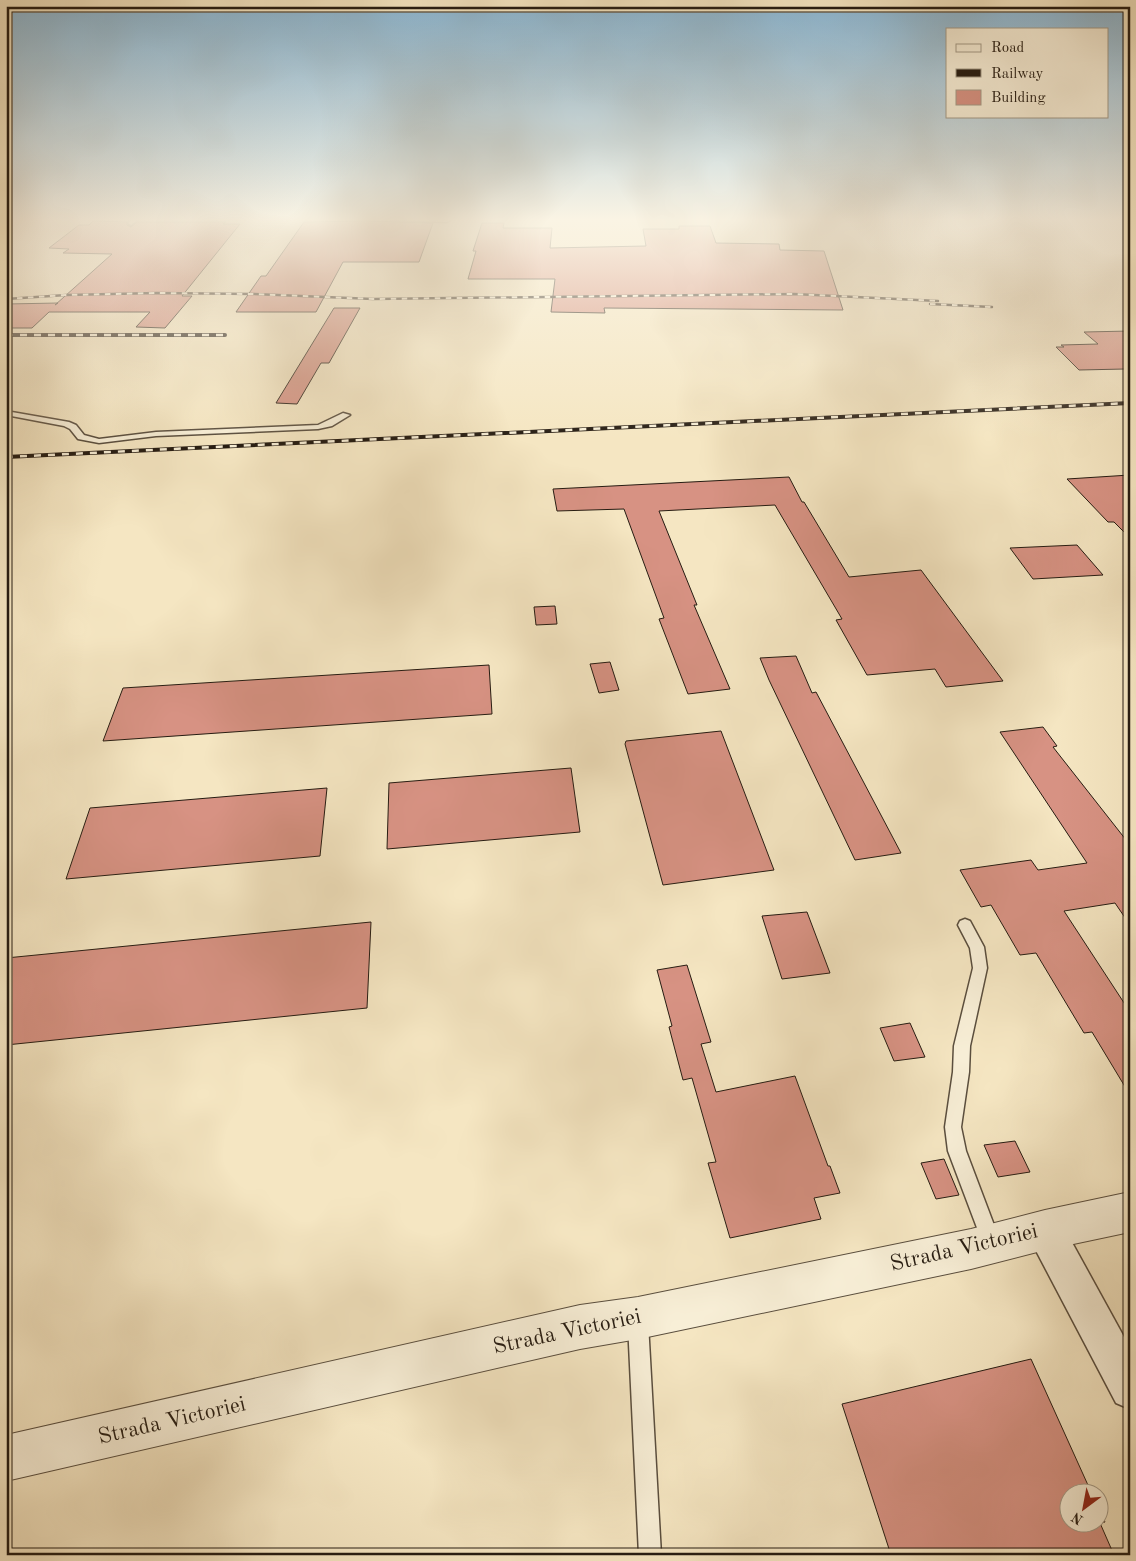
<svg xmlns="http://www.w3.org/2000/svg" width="1136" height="1561" font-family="'Old Standard TT',serif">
  <rect width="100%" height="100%" fill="#f5e6c2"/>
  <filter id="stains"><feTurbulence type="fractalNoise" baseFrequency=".004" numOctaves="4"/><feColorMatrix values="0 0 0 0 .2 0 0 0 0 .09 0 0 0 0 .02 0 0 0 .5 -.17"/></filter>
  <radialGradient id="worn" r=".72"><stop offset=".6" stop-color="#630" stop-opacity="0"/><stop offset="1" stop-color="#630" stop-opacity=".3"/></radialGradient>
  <path fill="#d79283" stroke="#261c12" d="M 93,221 L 127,222 L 127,225 L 131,227 L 137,222 L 226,222 L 223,224 L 240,224 L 182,296 L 192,296 L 165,328 L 136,327 L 150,312 L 49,312 L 32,328 L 6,328 L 6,304 L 58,303 L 55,305 L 112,254 L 63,253 L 69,249 L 49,248 L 79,225 L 89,225 Z
    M 366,221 L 433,223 L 419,262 L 343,262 L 316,312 L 236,312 L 261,276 L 266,276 L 304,222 Z
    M 482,223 L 504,223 L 503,228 L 552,228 L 550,248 L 646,246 L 643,229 L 679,229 L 679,226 L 710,226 L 716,243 L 779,244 L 780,250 L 824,251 L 843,310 L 604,308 L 605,313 L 551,312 L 555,279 L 468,279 L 476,251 L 473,251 Z
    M 334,308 L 360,308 L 329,363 L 321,363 L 297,404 L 276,403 Z
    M 1130,331 L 1130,373 L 1125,369 L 1079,370 L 1056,347 L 1064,347 L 1061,345 L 1098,344 L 1084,332 Z
    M 1130,475 L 1130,538 L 1114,522 L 1108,522 L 1067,479 Z
    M 789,477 L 802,502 L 804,502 L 849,577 L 921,570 L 1003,681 L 946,687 L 935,669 L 867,675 L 836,620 L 842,619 L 775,505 L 659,511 L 697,605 L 694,605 L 730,689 L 688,694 L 659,619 L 664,618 L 624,509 L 557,511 L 553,489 Z
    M 1077,545 L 1103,575 L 1033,579 L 1010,548 Z
    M 555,606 L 557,624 L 536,625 L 534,607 Z
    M 796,656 L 812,693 L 816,692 L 901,853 L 855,860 L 769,680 L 760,658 Z
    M 610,662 L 619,690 L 599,693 L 590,664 Z
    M 489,665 L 492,714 L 103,741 L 123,688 Z
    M 1043,727 L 1057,746 L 1053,747 L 1130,845 L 1130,925 L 1115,903 L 1064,911 L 1130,1012 L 1130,1095 L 1092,1032 L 1084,1033 L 1036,953 L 1020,955 L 991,905 L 981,907 L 960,870 L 1031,860 L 1038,870 L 1087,863 L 1000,732 Z
    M 721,731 L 774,870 L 663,885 L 625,744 L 626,741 Z
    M 571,768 L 580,832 L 387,849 L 389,783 Z
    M 327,788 L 320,856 L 66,879 L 90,808 Z
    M 807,912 L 830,973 L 782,979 L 762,916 Z
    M 371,922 L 367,1008 L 6,1045 L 6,958 Z
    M 687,965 L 711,1042 L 701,1044 L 716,1092 L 795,1076 L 828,1166 L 830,1166 L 840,1193 L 814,1198 L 821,1219 L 730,1238 L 708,1163 L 716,1162 L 692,1078 L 683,1080 L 669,1027 L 672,1026 L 657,970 Z
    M 910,1023 L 925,1057 L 894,1061 L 880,1028 Z
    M 1015,1141 L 1030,1172 L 998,1177 L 984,1145 Z
    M 944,1159 L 959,1195 L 936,1199 L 921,1163 Z
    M 1031,1359 L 1092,1494 L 1068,1494 L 1068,1524 L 1098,1524 L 1098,1508 L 1105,1522 L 1100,1523 L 1114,1555 L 891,1555 L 842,1404 Z"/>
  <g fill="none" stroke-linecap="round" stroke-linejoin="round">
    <g stroke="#5a4e3e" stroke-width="3">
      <path id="service" d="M 131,220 L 137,220 L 131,225 L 128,223 Z
        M 392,220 L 450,220 L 447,222 Z
        M 6,411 L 69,422 L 76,425 L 84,435 L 99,439 L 156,432 L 318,425 L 343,413 L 350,415 L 332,426 L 318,429 L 156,436 L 99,443 L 78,439 L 70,429 L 64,426 L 6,415 Z
        M 965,919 L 970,921 L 984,947 L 987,968 L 970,1046 L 969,1072 L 961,1127 L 966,1151 L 1000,1241 L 998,1248 L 991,1250 L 984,1248 L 982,1241 L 948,1151 L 945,1127 L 953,1072 L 954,1046 L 973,968 L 970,948 L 958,925 L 960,921 Z
        M 638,1313 L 645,1316 L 648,1323 L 661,1555 L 639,1555 L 628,1323 L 631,1316 Z"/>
    </g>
    <g stroke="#5a4e3e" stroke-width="3">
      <path id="minor" d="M 1045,1212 L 1058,1217 L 1130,1348 L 1130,1409 L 1116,1403 L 1032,1243 L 1027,1230 L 1032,1217 Z"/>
    </g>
    <g stroke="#5a4e3e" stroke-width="2">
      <path id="tertiary" d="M 1130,1192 L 1130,1232 L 1045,1250 L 971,1269 L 638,1339 L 580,1349 L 6,1481 L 6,1435 L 580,1305 L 638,1297 L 971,1229 L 1045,1210 Z"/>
    </g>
    <use href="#service" fill="#f8efd7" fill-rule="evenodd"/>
    <use href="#minor" fill="#f8efd7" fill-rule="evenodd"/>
    <use href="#tertiary" fill="#f8efd7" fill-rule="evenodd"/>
    <g stroke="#261c12" stroke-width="2.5">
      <path id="rail-far1" d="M 6,299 L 66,295 L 157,293 L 254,294 L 373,299 L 794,294 L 938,301
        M 930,304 L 992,307"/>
    </g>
    <g stroke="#261c12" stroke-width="4">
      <path id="rail" d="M 6,335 L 225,335
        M 6,457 L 1130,403"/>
    </g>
    <use href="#rail-far1" stroke="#f8efd7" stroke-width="2" stroke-dasharray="5.5" stroke-linecap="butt"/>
    <use href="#rail" stroke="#f8efd7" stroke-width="2.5" stroke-dasharray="7" stroke-linecap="butt"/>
  </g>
  <linearGradient id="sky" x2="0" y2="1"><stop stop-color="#8ab8d6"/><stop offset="0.5" stop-color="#faf4e4"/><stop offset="1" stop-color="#faf4e4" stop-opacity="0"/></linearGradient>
  <rect width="1136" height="439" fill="url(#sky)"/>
  <g text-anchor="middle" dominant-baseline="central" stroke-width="4.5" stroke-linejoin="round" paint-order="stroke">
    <g font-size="22" fill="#261c12" stroke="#f8efd7">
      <text transform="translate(964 1248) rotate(-13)">Strada Victoriei</text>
      <text transform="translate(567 1332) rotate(-12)">Strada Victoriei</text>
      <text transform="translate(172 1421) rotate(-13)">Strada Victoriei</text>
    </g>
  </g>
  <rect width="1136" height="1561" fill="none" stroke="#f5e6c2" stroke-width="25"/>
  <rect x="8" y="8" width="1121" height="1546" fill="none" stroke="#261c12" stroke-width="2.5"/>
  <rect x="12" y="12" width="1111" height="1536" fill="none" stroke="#261c12"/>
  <rect x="946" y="28" width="162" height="90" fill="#f8efd7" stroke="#a49b88"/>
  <rect x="956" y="44" width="25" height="8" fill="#f8efd7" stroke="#a49b88"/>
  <text x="991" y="52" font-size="15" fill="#261c12">Road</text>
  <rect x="956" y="69" width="25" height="8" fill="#261c12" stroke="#a49b88"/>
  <text x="991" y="78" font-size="15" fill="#261c12">Railway</text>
  <rect x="956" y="90" width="25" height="15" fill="#d79283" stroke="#a49b88"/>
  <text x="991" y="102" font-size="15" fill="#261c12">Building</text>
  <g transform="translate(1084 1508) rotate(212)"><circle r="24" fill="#f8efd7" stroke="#a49b88"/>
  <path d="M0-4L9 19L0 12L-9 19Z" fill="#8f2418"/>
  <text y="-8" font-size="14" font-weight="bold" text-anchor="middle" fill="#261c12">N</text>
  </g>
  <rect width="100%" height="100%" filter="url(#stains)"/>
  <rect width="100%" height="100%" fill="url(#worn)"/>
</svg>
